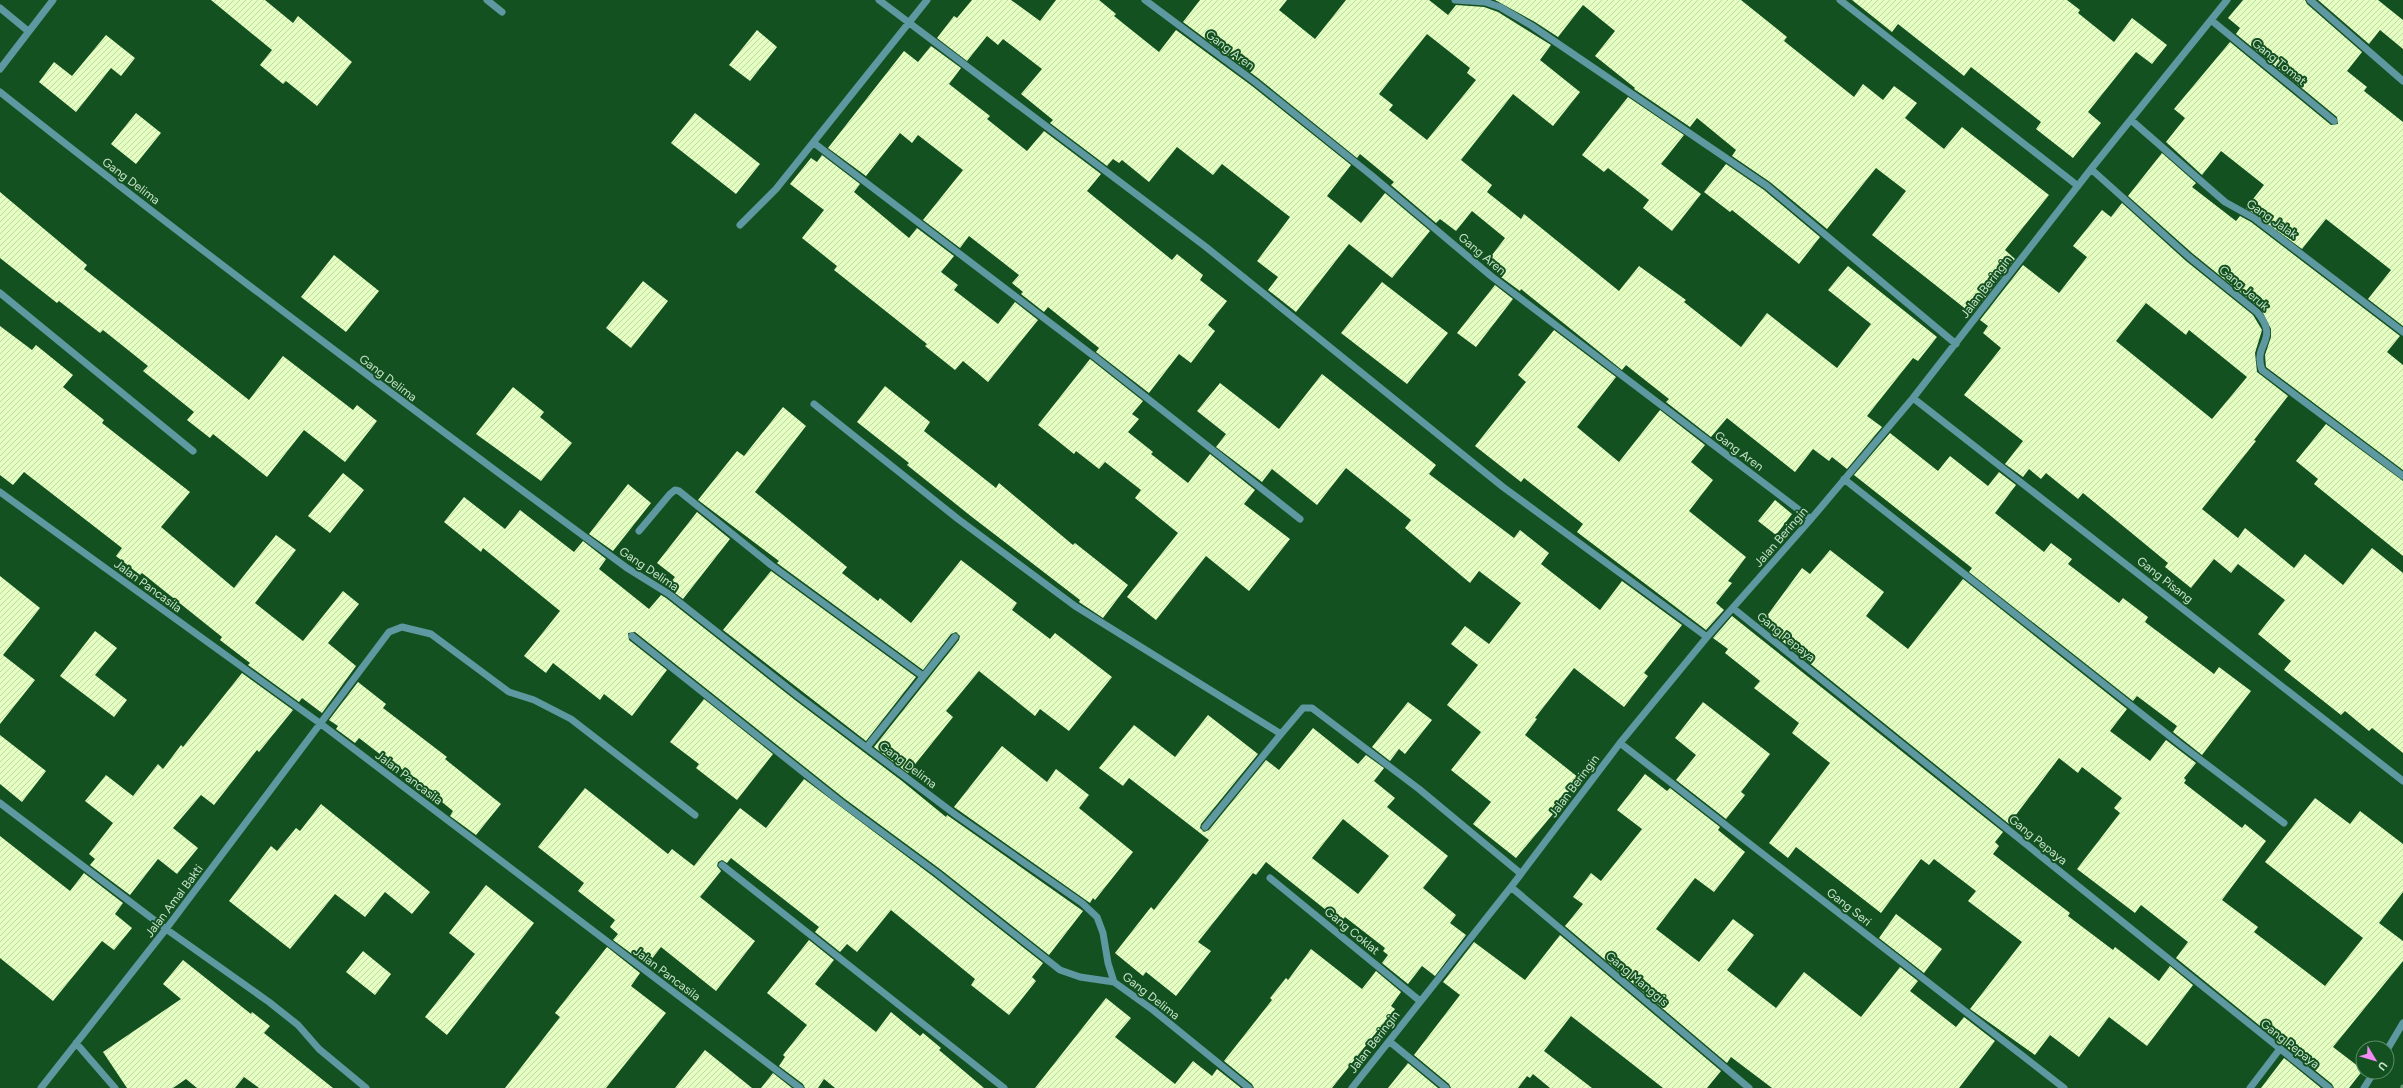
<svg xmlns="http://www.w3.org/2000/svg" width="2403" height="1088" font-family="Figtree,sans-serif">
  <defs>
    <pattern id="building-hatch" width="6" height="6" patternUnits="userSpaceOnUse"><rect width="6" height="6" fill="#e4fec2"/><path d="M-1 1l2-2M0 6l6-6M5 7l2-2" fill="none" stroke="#c2d9a7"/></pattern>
  </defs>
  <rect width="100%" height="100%" fill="#145121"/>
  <path fill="url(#building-hatch)" fill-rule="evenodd" d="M 211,0 L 265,0 L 293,23 L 298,16 L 352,62 L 317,106 L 286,81 L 283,84 L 260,65 L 272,50 Z
    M 972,0 L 1011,0 L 1040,21 L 1056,0 L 1099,0 L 1116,14 L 1114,16 L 1159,52 L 1176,30 L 1252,86 L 1351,165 L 1327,196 L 1361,223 L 1385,193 L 1430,231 L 1392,278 L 1349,244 L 1296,312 L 1268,290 L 1278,277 L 1257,261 L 1290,217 L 1222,164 L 1213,175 L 1177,147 L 1149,182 L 1122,160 L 1119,163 L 1113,159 L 1107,166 L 1050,123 L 1053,120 L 1021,94 L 1042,69 L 1003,39 L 998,45 L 987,36 L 967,61 L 937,38 L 954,16 L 957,18 Z
    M 1200,0 L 1287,0 L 1279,10 L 1315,39 L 1346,0 L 1429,0 L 1448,15 L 1456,5 L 1484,7 L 1498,12 L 1551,45 L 1540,60 L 1580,92 L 1553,126 L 1513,94 L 1461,160 L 1492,185 L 1487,192 L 1521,219 L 1524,214 L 1619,291 L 1639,266 L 1686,300 L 1684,302 L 1741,347 L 1767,313 L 1837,368 L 1871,324 L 1828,290 L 1848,266 L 1937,337 L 1918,361 L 1913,358 L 1867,416 L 1882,427 L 1847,469 L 1832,457 L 1829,461 L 1813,449 L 1795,472 L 1727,418 L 1711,437 L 1666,402 L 1669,399 L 1626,365 L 1622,370 L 1521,289 L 1520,291 L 1501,277 L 1502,276 L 1486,263 L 1505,238 L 1472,211 L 1456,231 L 1440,219 L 1436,223 L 1391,185 L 1394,182 L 1360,154 L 1357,158 L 1258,78 L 1183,22 ZM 1427,34 L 1470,68 L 1467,73 L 1476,80 L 1427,140 L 1389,110 L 1393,105 L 1379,94 Z
    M 1495,0 L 1741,0 L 1787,37 L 1784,41 L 1854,97 L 1863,84 L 1883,100 L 1894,86 L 1917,103 L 1905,118 L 1944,149 L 1962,127 L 2049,195 L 2005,250 L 2015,259 L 1972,314 L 1872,235 L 1906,191 L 1876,168 L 1827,229 L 1770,182 L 1732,156 L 1736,150 L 1697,118 L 1690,127 L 1634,89 L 1635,88 L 1595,56 L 1615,31 L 1583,5 L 1558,37 L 1535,22 Z
    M 1852,0 L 2067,0 L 2080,10 L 2078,13 L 2114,42 L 2132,18 L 2167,45 L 2152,64 L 2136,52 L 2088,112 L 2101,123 L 2073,158 L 2036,129 L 2041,122 L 1971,67 L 1964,76 L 1898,24 L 1892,32 Z
    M 2243,0 L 2305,0 L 2307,4 L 2362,52 L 2347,71 L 2367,87 L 2364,91 L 2403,122 L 2403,326 L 2368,299 L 2391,270 L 2326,219 L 2302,249 L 2246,208 L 2264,185 L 2221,151 L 2202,175 L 2166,142 L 2185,118 L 2174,109 L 2230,42 L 2331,125 L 2338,124 L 2337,117 L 2236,34 L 2240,28 L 2228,18 Z
    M 2318,0 L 2378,0 L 2403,20 L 2403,49 L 2380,30 L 2369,44 Z
    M 757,30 L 777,47 L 750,81 L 729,65 Z
    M 106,35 L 135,58 L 121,76 L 111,68 L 76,112 L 39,82 L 54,62 L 72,76 Z
    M 931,46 L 961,68 L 949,84 L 990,116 L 987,119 L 1027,151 L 1044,131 L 1101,174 L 1087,191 L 1172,260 L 1177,254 L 1203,275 L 1200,280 L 1227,301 L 1208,325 L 1215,331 L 1191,363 L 1179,354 L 1149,393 L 1096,352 L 1099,348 L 1048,307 L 1044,312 L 1021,294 L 1023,292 L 1012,283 L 1019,275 L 969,236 L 960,248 L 923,220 L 963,170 L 918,135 L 912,143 L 900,133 L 866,176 L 828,148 L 904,51 L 918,62 Z
    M 1628,97 L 1684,135 L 1661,164 L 1701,194 L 1672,231 L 1643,208 L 1649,200 L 1608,168 L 1604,172 L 1582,155 Z
    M 136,113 L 161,133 L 136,164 L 111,144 Z
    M 695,113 L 760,164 L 736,194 L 671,143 Z
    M 2162,153 L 2196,183 L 2192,187 L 2236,221 L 2240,216 L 2251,222 L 2400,336 L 2387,352 L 2403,365 L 2403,470 L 2266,367 L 2265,355 L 2271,337 L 2271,329 L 2261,309 L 2192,253 L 2128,196 Z
    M 822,155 L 860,184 L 854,192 L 909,238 L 917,228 L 954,256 L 941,272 L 958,285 L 954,290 L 998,324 L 1015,302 L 1038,320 L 988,382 L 963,361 L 955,370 L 925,346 L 927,344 L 834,270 L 837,266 L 802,238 L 824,210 L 790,184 L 811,158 L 817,162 Z
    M 1726,164 L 1764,190 L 1820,237 L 1799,264 L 1732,210 L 1730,212 L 1704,192 Z
    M 0,192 L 87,265 L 84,269 L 249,400 L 283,356 L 353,410 L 357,405 L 377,421 L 345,462 L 304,430 L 267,477 L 213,434 L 210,438 L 187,420 L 194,412 L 143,371 L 148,366 L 103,330 L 100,333 L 59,301 L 57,303 L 0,258 Z
    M 2122,203 L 2186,261 L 2253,315 L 2262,330 L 2255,353 L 2257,372 L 2288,396 L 2254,440 L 2256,441 L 2202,509 L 2238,538 L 2245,528 L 2294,568 L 2305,554 L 2343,585 L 2372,548 L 2403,573 L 2403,753 L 2372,728 L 2369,731 L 2345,711 L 2341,715 L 2284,670 L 2291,661 L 2258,634 L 2285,600 L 2238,564 L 2231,573 L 2214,559 L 2191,588 L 2165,567 L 2168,563 L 2083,493 L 2078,499 L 2046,473 L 2041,479 L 2029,469 L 2023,477 L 2005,464 L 2023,441 L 1964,395 L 2001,348 L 1983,333 L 1988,326 L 1980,320 L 2023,265 L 2059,293 L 2087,257 L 2073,246 L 2102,210 L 2111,217 ZM 2146,303 L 2186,335 L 2189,330 L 2247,377 L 2212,419 L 2116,341 Z
    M 334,255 L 379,291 L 346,332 L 301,297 Z
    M 643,281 L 668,301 L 631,348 L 606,328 Z
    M 1382,282 L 1448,333 L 1407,384 L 1341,333 Z
    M 1495,285 L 1513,299 L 1476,347 L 1457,333 Z
    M 0,326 L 32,350 L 36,345 L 73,375 L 63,387 L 104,420 L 102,423 L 190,492 L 161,527 L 234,588 L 276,535 L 296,550 L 255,603 L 303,641 L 343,591 L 359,604 L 328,643 L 356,666 L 322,713 L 302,698 L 299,702 L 248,665 L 250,663 L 220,640 L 222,637 L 142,573 L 140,575 L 116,556 L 122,548 L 24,472 L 13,485 L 0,475 Z
    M 1554,330 L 1616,377 L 1577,427 L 1619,462 L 1660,410 L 1705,445 L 1691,462 L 1713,480 L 1689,511 L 1746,557 L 1728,581 L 1732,583 L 1716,603 L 1724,610 L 1706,630 L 1577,532 L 1583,524 L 1524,478 L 1521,482 L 1475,446 L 1526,382 L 1518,375 Z
    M 1090,359 L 1143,401 L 1132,414 L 1139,419 L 1128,432 L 1153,452 L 1151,454 L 1188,483 L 1210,454 L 1255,490 L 1244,504 L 1290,539 L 1249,591 L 1206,556 L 1156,620 L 1127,597 L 1178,533 L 1135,498 L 1141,490 L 1105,462 L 1099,469 L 1076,451 L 1074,454 L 1038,425 Z
    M 1322,374 L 1436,465 L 1429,474 L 1514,538 L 1520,530 L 1549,553 L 1541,564 L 1600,610 L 1622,581 L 1682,625 L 1644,673 L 1648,676 L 1624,707 L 1574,668 L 1535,718 L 1537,719 L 1525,735 L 1579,778 L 1557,807 L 1558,808 L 1516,858 L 1473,824 L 1491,802 L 1451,770 L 1481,732 L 1447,705 L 1478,665 L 1451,644 L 1465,626 L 1489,644 L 1521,603 L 1479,571 L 1470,583 L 1405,528 L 1411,520 L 1346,468 L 1317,505 L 1272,469 L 1262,482 L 1216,447 L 1226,434 L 1197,411 L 1220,383 L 1279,429 Z
    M 885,386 L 930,422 L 924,431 L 996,488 L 999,483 L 1073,545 L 1075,543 L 1128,585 L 1103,618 L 1079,602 L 1080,600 L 972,517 L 907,465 L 909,463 L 857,422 Z
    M 513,387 L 544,412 L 540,417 L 572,443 L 541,481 L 476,434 Z
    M 783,407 L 806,426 L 755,492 L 847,567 L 842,573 L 878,601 L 880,598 L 911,623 L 961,560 L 1017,603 L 1012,610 L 1050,639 L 1055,633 L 1112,677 L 1069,731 L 1040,709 L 1035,716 L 979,671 L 946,711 L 953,717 L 908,773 L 874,747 L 959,640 L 960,636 L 956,632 L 951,634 L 923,670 L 777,563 L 779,561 L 698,500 L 737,451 L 744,456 Z
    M 2326,424 L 2403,481 L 2403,556 L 2314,484 L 2318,479 L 2296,461 Z
    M 1890,433 L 1938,471 L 1950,456 L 1988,486 L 1999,472 L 2016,485 L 1995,513 L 2044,552 L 2051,543 L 2072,559 L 2068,564 L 2119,603 L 2123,598 L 2148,617 L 2145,622 L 2214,674 L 2219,667 L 2251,691 L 2202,755 L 2173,732 L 2177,726 L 2137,696 L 2133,701 L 1969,572 L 1972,568 L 1854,475 Z
    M 343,473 L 364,490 L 330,533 L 308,516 Z
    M 628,484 L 651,503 L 613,551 L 589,534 Z
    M 464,497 L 505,529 L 520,510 L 574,552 L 583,541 L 606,559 L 599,569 L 649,609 L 661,595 L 666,598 L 795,700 L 902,781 L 946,817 L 947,815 L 1083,911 L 1049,955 L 940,869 L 845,799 L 635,632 L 628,633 L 629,640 L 667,670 L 632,716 L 604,694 L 600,700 L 553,663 L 546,673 L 524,656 L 560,611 L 483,548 L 481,552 L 444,522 Z
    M 1775,500 L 1792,514 L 1776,535 L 1758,521 Z
    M 697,512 L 730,539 L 683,599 L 667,587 L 675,577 L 657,563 Z
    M 1830,550 L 1884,592 L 1866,616 L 1908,649 L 1963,579 L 2127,709 L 2110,731 L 2150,761 L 2166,740 L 2196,763 L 2184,778 L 2186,780 L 2184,783 L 2242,828 L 2245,824 L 2266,841 L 2222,900 L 2258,927 L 2254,932 L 2325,986 L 2363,938 L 2265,862 L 2315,798 L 2350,824 L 2360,811 L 2403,844 L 2403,892 L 2379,923 L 2403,941 L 2403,961 L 2333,1047 L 2363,1070 L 2349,1088 L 2334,1088 L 2332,1084 L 2176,958 L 2188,942 L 2141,905 L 2135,913 L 2077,869 L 2120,813 L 2114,808 L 2122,798 L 2082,767 L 2078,773 L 2059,758 L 2009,824 L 1761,624 L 1802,568 L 1810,574 Z
    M 771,571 L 916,677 L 866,741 L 723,630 Z
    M 0,576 L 40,608 L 3,655 L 35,680 L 0,724 Z
    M 1732,616 L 2003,832 L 1995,842 L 1999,846 L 1993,854 L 2070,913 L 2068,916 L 2113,950 L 2115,947 L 2159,981 L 2170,966 L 2193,985 L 2147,1046 L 2109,1017 L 2079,1057 L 2050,1035 L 2035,1055 L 1970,1009 L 2022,942 L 1968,901 L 1976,891 L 1934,859 L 1929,865 L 1921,859 L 1881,913 L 1796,847 L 1788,858 L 1769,843 L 1830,763 L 1792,733 L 1799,723 L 1754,688 L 1760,681 L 1725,653 L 1728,649 L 1713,638 Z
    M 95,631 L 117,648 L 95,675 L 127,700 L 114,717 L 60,676 Z
    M 242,673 L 293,710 L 259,752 L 257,750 L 214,805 L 201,795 L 173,828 L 198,848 L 177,874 L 158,859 L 130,895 L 90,865 L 95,859 L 89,854 L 113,823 L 85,801 L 106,775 L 133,796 L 158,764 L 163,769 L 181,745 L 183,747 Z
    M 358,682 L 386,704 L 383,708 L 447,757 L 445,759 L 501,804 L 476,835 L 450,816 L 453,811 L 399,767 L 398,768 L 359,738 L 355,743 L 336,729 L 338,726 L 329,720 Z
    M 704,699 L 773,754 L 737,800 L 696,768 L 699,764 L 670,742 Z
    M 1408,702 L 1432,720 L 1405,754 L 1399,749 L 1390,761 L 1372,747 Z
    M 1703,702 L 1770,754 L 1741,792 L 1745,795 L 1726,819 L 1676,780 L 1696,755 L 1675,738 Z
    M 1208,715 L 1258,754 L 1201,824 L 1200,828 L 1204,832 L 1209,830 L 1266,760 L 1279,770 L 1313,728 L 1358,764 L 1366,755 L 1384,768 L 1374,781 L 1395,798 L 1387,807 L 1448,856 L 1423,888 L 1456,915 L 1450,923 L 1466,935 L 1435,976 L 1422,966 L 1408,984 L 1382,963 L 1388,955 L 1383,951 L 1385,948 L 1345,917 L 1341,922 L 1266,862 L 1256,875 L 1253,873 L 1198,942 L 1211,951 L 1176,996 L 1146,972 L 1143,976 L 1115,953 L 1151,907 L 1154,910 L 1209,840 L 1129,778 L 1123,786 L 1099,768 L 1134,725 L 1175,757 ZM 1343,819 L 1389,856 L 1358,894 L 1312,858 Z
    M 0,735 L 46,771 L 22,802 L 0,784 Z
    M 1002,746 L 1047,782 L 1056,769 L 1089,795 L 1079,808 L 1133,852 L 1095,900 L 1093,898 L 1090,903 L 954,807 Z
    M 1645,774 L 1667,791 L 1670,788 L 1720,827 L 1718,830 L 1745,852 L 1714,892 L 1695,878 L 1656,929 L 1699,962 L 1733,919 L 1754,935 L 1727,970 L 1776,1008 L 1804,972 L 1861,1017 L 1900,967 L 1918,981 L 1910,991 L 1956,1027 L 1964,1017 L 1995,1041 L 1959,1088 L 1772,1088 L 1731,1057 L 1727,1063 L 1565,926 L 1583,904 L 1573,897 L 1591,873 L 1601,881 L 1642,829 L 1617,810 Z
    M 804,779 L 934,877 L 1043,963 L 1032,977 L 1036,981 L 1009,1015 L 971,985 L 975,979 L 891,910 L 857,952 L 847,944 L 840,952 L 815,932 L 819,927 L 731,858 L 727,863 L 722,860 L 718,862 L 717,866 L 721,871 L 700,897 L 755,941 L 716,991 L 661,947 L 647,965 L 613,940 L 618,934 L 610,927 L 615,920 L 578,891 L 584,883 L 538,847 L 585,788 L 668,854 L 672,849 L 694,866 L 740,808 L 766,828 Z
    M 321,804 L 430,892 L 412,914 L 385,892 L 365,917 L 335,894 L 290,949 L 229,901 L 271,846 L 277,851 L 296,828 L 300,831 Z
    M 0,836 L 70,891 L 84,873 L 123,903 L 115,914 L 132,928 L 114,950 L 102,941 L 53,1001 L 0,958 Z
    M 486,885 L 534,923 L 447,1035 L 425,1017 L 475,954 L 449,933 Z
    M 1896,914 L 1942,949 L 1924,973 L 1879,938 Z
    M 1560,935 L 1721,1071 L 1707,1088 L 1663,1088 L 1571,1016 L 1544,1051 L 1592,1088 L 1550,1088 L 1533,1074 L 1530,1078 L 1527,1076 L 1518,1088 L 1451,1088 L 1449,1084 L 1414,1055 L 1460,995 L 1443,982 L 1474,942 L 1525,980 Z
    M 809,940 L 834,960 L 815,984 L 876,1032 L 891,1012 L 920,1036 L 923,1033 L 941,1048 L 939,1050 L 984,1088 L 835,1088 L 824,1079 L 818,1088 L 805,1088 L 803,1084 L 779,1066 L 785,1057 L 783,1055 L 807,1025 L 767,993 Z
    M 607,947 L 640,973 L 631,986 L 666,1013 L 606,1088 L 505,1088 L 560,1017 L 555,1013 Z
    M 1311,949 L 1362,989 L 1376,971 L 1401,992 L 1391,1006 L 1395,1009 L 1332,1088 L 1254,1088 L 1252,1084 L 1224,1061 L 1272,1000 L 1270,998 L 1286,978 L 1288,980 Z
    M 363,951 L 391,974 L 375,995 L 346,972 Z
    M 183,960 L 251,1014 L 252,1012 L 270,1026 L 264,1033 L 333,1088 L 259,1088 L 244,1077 L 235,1088 L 197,1088 L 186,1079 L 173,1088 L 127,1088 L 103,1052 L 181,999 L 163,984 Z
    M 1106,998 L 1131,1018 L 1115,1037 L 1175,1084 L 1193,1061 L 1212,1076 L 1217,1069 L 1241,1088 L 1035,1088 Z
    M 705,1050 L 752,1088 L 675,1088 Z
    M 2284,1058 L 2321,1088 L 2261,1088 Z
    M 1408,1063 L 1438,1088 L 1388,1088 Z
    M 773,1073 L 792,1088 L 761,1088 Z"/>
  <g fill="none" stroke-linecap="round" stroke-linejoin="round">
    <path stroke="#5e98a0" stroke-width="7" d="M 487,0 L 502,12
      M 879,0 L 1206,247 L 1503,487 L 1707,637
      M 1145,0 L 1255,82 L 1371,175 L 1491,276 L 1811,519
      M 1455,0 L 1485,2 L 1500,7 L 1532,26 L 1767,186 L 1956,344
      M 1840,0 L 2078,186
      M 2310,0 L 2403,81
      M 0,8 L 28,31
      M 2211,20 L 2334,121
      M 0,69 L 53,0
      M 0,92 C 205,255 416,412 627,568 L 669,594 L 798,696 L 956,815 L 1082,903 L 1097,917 L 1103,933 L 1108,963 L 1114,982 L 1153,1010 L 1249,1088
      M 2131,120 L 2225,202 L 2254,218 L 2403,332
      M 814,143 L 1095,357 L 1300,519
      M 2091,169 L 2189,257 L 2257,312 C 2281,341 2252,343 2262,370 L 2403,476
      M 740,225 L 776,189 L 927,0
      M 0,293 L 193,451
      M 1913,398 L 2403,781
      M 814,404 L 958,519 L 1075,606 L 1281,734 L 1303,708 L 1312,708 L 1419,789 L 1520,873
      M 1844,479 L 2181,745 L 2284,823
      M 0,492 L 321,724 L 800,1088
      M 639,531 L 670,494 L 675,490 L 679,491 L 771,565 L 923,676
      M 1734,609 L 2329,1088
      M 632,636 L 842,803 L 937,873 L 1060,970 L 1080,977 L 1114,982
      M 1620,743 L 2064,1088
      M 867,747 L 955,637
      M 0,803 L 166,929 L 269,1002 L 298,1025 L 319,1049 L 366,1088
      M 1205,827 L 1281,734
      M 722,865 L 1004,1088
      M 1270,878 L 1420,1001
      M 1511,887 L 1749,1088
      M 1389,1041 L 1446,1088
      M 76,1043 L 115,1088
      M 2387,1050 L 2403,1023
      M 41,1088 L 166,929 L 389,632 L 402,627 L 431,634 L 509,692 L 534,700 L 571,719 L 695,815
      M 1352,1088 L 1511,887 L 1620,743 L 1707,637 L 1811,519 L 1913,398 L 2091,169 L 2227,0
      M 2250,1088 L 2279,1050
      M 2364,1088 L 2374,1072"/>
    <path stroke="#6b9973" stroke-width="3" stroke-dasharray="8 4" stroke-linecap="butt" d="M 2401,1088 L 2403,1085"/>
  </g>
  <g text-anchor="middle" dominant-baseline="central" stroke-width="4" stroke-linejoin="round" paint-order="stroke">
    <g font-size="12" fill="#c6e4c8" stroke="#145121">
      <text transform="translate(1230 50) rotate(37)">Gang Aren</text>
      <text transform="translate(2279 62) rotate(39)">Gang Tomat</text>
      <text transform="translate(131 181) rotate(37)">Gang Delima</text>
      <text transform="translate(2272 219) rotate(35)">Gang Jalak</text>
      <text transform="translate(1482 254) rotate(40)">Gang Aren</text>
      <text transform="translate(1986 287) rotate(-52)">Jalan Beringin</text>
      <text transform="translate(2244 288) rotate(41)">Gang Jeruk</text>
      <text transform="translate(388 378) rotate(37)">Gang Delima</text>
      <text transform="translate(1739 451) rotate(37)">Gang Aren</text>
      <text transform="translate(1781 537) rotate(-49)">Jalan Beringin</text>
      <text transform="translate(649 569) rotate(34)">Gang Delima</text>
      <text transform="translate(2165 580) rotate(38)">Gang Pisang</text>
      <text transform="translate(148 586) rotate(36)">Jalan Pancasila</text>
      <text transform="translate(1786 637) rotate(39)">Gang Pepaya</text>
      <text transform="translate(908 765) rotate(37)">Gang Delima</text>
      <text transform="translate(409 778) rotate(37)">Jalan Pancasila</text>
      <text transform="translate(1574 786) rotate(-53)">Jalan Beringin</text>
      <text transform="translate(2038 840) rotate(39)">Gang Pepaya</text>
      <text transform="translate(174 901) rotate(-53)">Jalan Amal Bakti</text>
      <text transform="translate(1849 907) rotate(38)">Gang Seri</text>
      <text transform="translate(1352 931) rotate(39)">Gang Coklat</text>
      <text transform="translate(667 974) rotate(37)">Jalan Pancasila</text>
      <text transform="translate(1637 979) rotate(40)">Gang Manggis</text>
      <text transform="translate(1151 996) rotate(38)">Gang Delima</text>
      <text transform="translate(1374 1042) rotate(-52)">Jalan Beringin</text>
      <text transform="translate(2290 1044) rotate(38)">Gang Pepaya</text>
    </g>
  </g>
  <g transform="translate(2375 1060) rotate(128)"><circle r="19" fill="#145121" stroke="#5b8c64"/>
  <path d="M0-3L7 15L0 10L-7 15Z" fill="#f28af3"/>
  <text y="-6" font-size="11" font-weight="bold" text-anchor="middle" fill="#c6e4c8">U</text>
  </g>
</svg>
